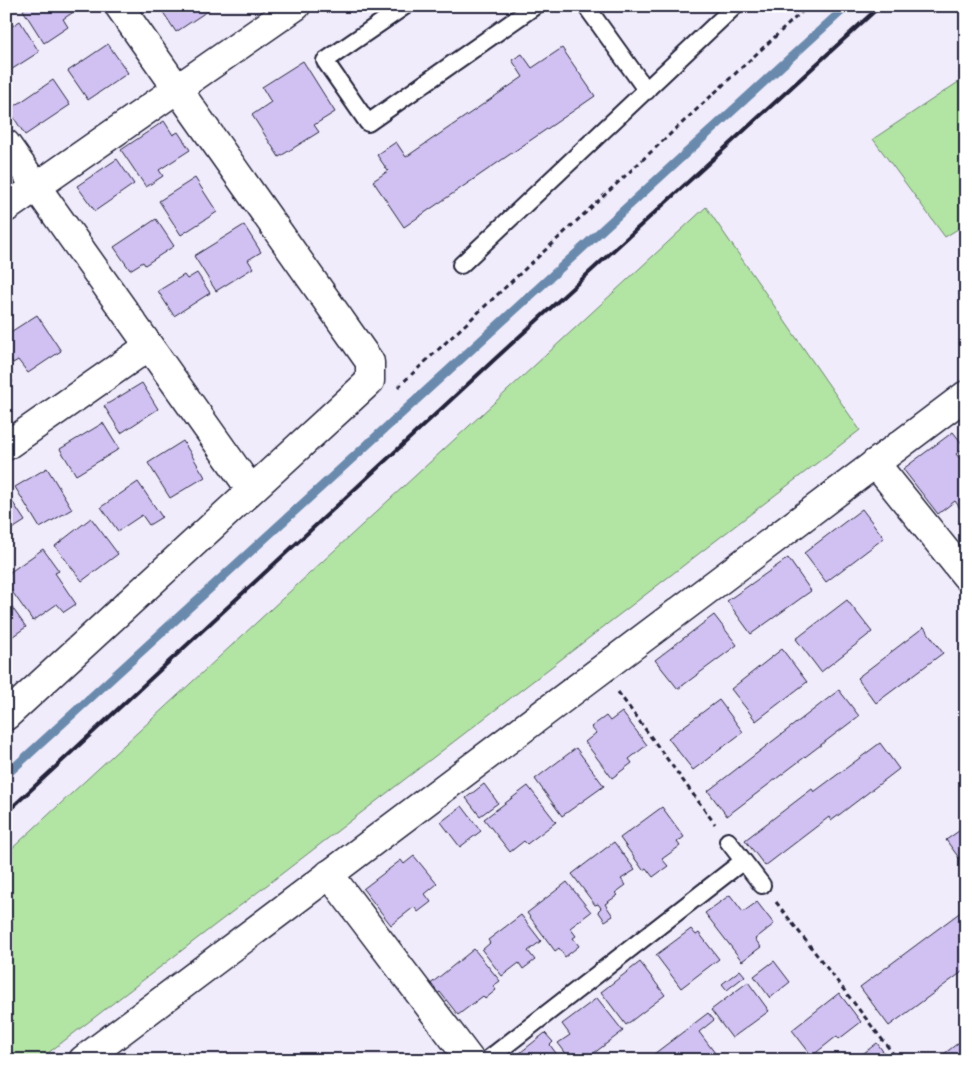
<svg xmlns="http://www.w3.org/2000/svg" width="972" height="1066" font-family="Delius,sans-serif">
  <rect width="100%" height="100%" fill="#f1ecfb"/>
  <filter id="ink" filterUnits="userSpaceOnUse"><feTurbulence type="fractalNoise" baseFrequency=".02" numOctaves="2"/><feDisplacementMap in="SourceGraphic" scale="10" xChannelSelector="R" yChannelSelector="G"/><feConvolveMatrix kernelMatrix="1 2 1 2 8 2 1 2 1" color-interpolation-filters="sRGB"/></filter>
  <g filter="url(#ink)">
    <path fill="#b2e4a4" stroke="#6a8370" d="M 966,77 L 966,224 L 945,237 L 873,139 Z
      M 706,207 L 860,430 L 39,1060 L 6,1060 L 6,854 Z"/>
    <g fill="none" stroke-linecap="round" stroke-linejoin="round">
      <path stroke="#6a8aad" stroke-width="9" d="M 6,775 L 847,6"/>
    </g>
    <path fill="#d0c1f2" stroke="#22223b" d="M 28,6 L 72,6 L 75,11 L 63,19 L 68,27 L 44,43 L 23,10 Z
      M 159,6 L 215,6 L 176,32 Z
      M 20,21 L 39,52 L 6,73 L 6,30 Z
      M 108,44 L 128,73 L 88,100 L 68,71 Z
      M 562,48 L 595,96 L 404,227 L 373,181 L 388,171 L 377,155 L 396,142 L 406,157 L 523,77 L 512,60 L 522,54 L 532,68 Z
      M 303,61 L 335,112 L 314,125 L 319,132 L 279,157 L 252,115 L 271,102 L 262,87 Z
      M 53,80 L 70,105 L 25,135 L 9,110 Z
      M 164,121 L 173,135 L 178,132 L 190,150 L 159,170 L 163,176 L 146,187 L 121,150 Z
      M 117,159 L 134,184 L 95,211 L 77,186 Z
      M 195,178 L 217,212 L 181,235 L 159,201 Z
      M 156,219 L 174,246 L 145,265 L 143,262 L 130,270 L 114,247 Z
      M 244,225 L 261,252 L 248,260 L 253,268 L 216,291 L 194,256 Z
      M 197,273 L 210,293 L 174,316 L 158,291 L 184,275 L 187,279 Z
      M 37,315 L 61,351 L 28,373 L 18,360 L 13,363 L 6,352 L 6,335 Z
      M 6,371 L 13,382 L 6,386 Z
      M 142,383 L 158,409 L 121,433 L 104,406 Z
      M 103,423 L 119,449 L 76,475 L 60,449 Z
      M 953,432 L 965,447 L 956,454 L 966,466 L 966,504 L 960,508 L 955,501 L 938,514 L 903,469 Z
      M 183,441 L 205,477 L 170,498 L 148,463 Z
      M 47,468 L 72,509 L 40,528 L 15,487 Z
      M 138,482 L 162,517 L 149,525 L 142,515 L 118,531 L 101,507 Z
      M 8,495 L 25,521 L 6,533 L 6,496 Z
      M 862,509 L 884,538 L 826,582 L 804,553 Z
      M 91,518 L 118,554 L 82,581 L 55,546 Z
      M 43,549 L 59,571 L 55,573 L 76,604 L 64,612 L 57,604 L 33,621 L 6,583 L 6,575 Z
      M 788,558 L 811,591 L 751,634 L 727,601 Z
      M 6,599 L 26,627 L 6,641 Z
      M 847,600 L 872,632 L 821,672 L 796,639 Z
      M 714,615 L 737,645 L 678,689 L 655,660 Z
      M 924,627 L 943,653 L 876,703 L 857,678 Z
      M 782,649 L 807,682 L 756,721 L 731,689 Z
      M 839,690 L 859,716 L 727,816 L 708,791 Z
      M 719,700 L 743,732 L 693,770 L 668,738 Z
      M 622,712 L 647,745 L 629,759 L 632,763 L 612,778 L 585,742 L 596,733 L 591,727 L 606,716 L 610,721 Z
      M 880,743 L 899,769 L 831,821 L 829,817 L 765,866 L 745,840 L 812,789 L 814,792 Z
      M 576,748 L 604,786 L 562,816 L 535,779 Z
      M 484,784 L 498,803 L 480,816 L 466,798 Z
      M 528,786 L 556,822 L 527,844 L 524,841 L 510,852 L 484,819 Z
      M 462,806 L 481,831 L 460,847 L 441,822 Z
      M 662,807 L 684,837 L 677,842 L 680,846 L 662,859 L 668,866 L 653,877 L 646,868 L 643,870 L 620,838 Z
      M 966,826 L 966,860 L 962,862 L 946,840 Z
      M 614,842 L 635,870 L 621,879 L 626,885 L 615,893 L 618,895 L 605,904 L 613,916 L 605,921 L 598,911 L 601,908 L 598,904 L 595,905 L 572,874 Z
      M 414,856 L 437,884 L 425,894 L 431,902 L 418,912 L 414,907 L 391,925 L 363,889 L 401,860 L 404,864 Z
      M 567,882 L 591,912 L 570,928 L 576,936 L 573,938 L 579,946 L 565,957 L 559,948 L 555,951 L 527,913 Z
      M 730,895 L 743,912 L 757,902 L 774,924 L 755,939 L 761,947 L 742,961 L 705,913 Z
      M 966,908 L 966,969 L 889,1026 L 860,987 Z
      M 521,915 L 541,941 L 528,951 L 535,960 L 523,969 L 519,963 L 502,976 L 482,950 L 490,943 L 488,940 Z
      M 691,929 L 696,935 L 699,933 L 719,959 L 681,988 L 656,955 Z
      M 474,949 L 500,981 L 493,986 L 496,990 L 485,999 L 483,996 L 458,1015 L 440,992 L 435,995 L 428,986 Z
      M 774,961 L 790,982 L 770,998 L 754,976 Z
      M 640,962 L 665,995 L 626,1025 L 601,992 Z
      M 740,970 L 745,976 L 727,990 L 722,984 Z
      M 748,982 L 769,1011 L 732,1038 L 711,1010 Z
      M 839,993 L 861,1022 L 839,1039 L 837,1036 L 812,1056 L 792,1030 Z
      M 597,998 L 623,1031 L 585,1060 L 571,1060 L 558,1043 L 570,1035 L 562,1024 Z
      M 708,1013 L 714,1020 L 699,1032 L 715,1053 L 706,1060 L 659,1060 L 654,1054 Z
      M 545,1033 L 553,1042 L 550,1045 L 561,1060 L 511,1060 Z
      M 966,1037 L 966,1060 L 936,1060 Z
      M 877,1043 L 889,1060 L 862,1060 L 860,1056 Z"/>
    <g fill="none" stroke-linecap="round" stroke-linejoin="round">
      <g stroke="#22223b" stroke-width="20">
        <path id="service" d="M 405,6 L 325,61 L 368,123 L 535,6
          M 586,6 L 647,91
          M 461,265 L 735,6
          M 728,841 L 762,885
          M 487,1060 L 743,861"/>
      </g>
      <g stroke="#22223b" stroke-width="31">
        <path id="minor" d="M 6,144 L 251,490
          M 6,208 L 296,6
          M 6,446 L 149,346
          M 875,463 L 966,576
          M 6,716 L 370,381 L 370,362 L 119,6
          M 329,874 L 470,1060"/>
      </g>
      <g stroke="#22223b" stroke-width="31">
        <path id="tertiary" d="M 83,1060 L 966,395"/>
      </g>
      <path stroke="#22223b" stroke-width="3" stroke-dasharray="5 4" stroke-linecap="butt" d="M 398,387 L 808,6
        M 618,692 L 715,824
        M 776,902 L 898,1060"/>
      <use href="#service" stroke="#fff" stroke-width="16"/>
      <use href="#minor" stroke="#fff" stroke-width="28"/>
      <use href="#tertiary" stroke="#fff" stroke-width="28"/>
      <path stroke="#22223b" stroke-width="4" d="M 6,813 L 496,358 L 880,6"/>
    </g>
  </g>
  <rect width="972" height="1066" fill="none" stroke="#fff" stroke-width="25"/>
  <rect x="12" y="12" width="947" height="1041" fill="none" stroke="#22223b" stroke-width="2" filter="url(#ink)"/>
</svg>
